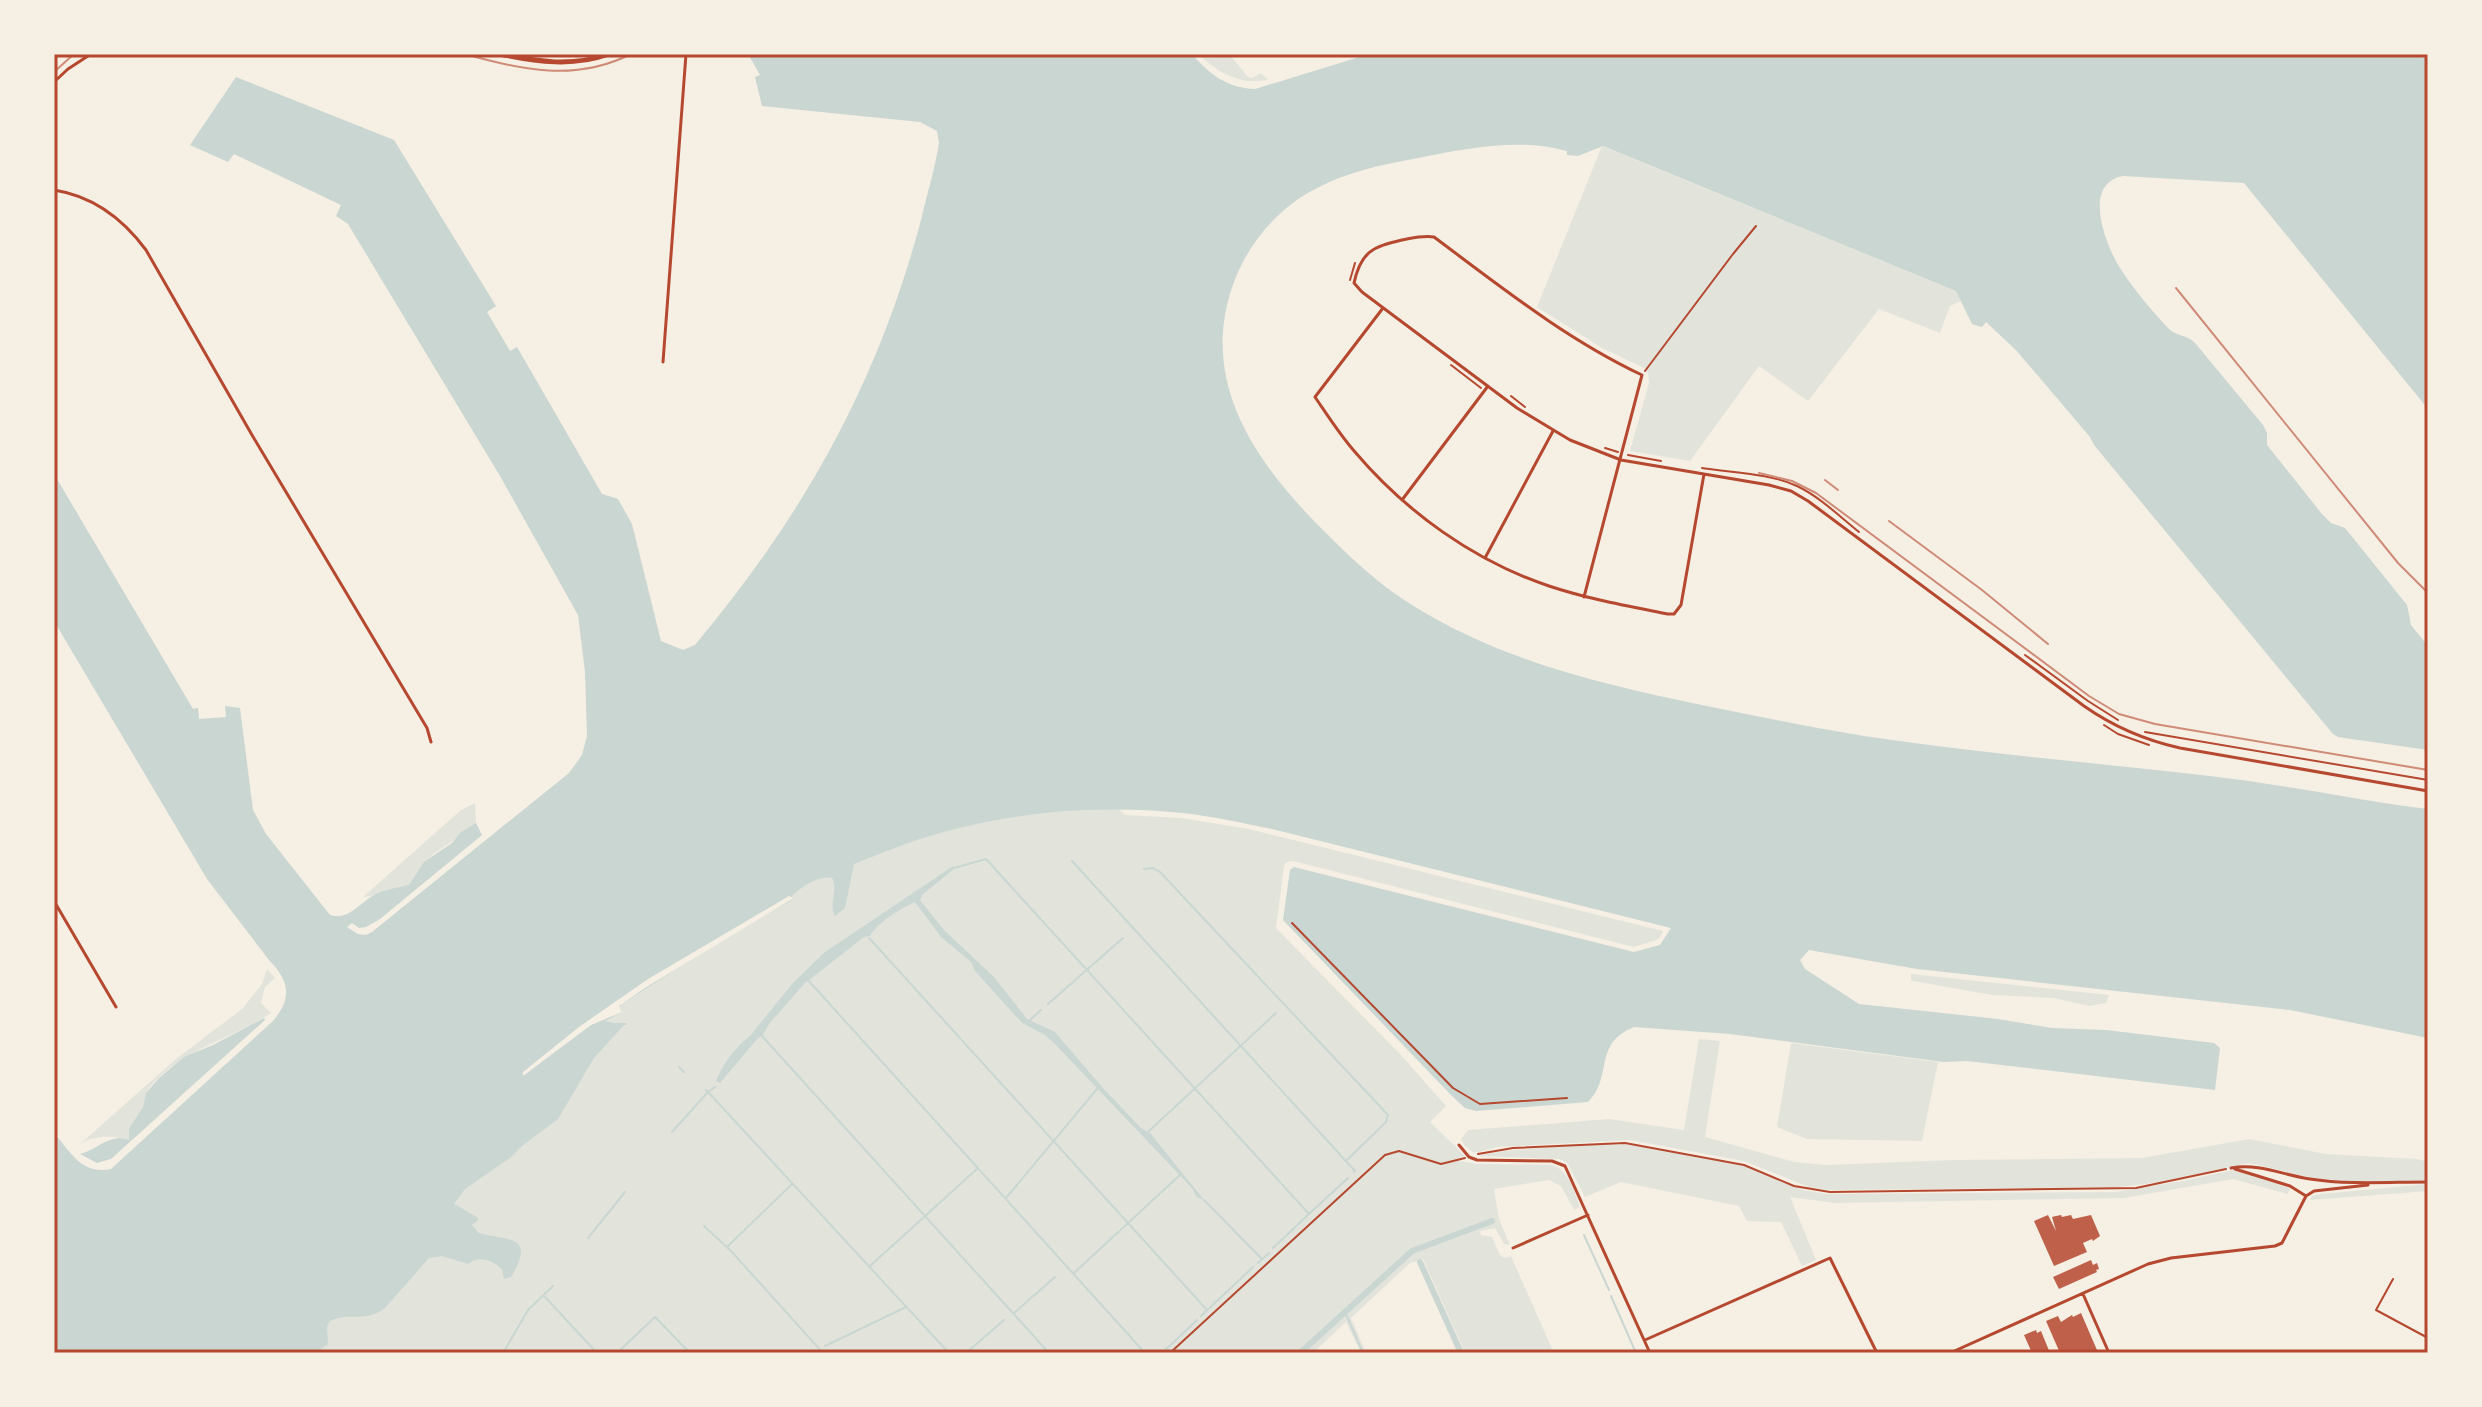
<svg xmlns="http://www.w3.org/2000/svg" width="2482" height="1407" font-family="'DM Sans',sans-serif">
  <rect width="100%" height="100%" fill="#f6efe4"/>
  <path fill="#e2e4dc" d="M 1198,54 L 1229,54 L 1248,77 L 1252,78 L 1261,73 L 1268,80 C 1238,85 1219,73 1198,54 Z
    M 1602,146 L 1956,291 L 1961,301 L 1950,306 L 1940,333 L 1879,309 L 1808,401 L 1759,366 L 1690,461 L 1630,451 L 1649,383 L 1648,373 L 1644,368 L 1602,348 L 1537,307 Z
    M 475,803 L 476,823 L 474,826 L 432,855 L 409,886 C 395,888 374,897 363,897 L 461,810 Z
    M 1118,808 L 1125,815 L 1182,818 L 1249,829 L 1663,931 L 1659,939 L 1634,947 L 1293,861 L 1286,862 L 1284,866 L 1276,928 L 1400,1054 L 1446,1106 L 1430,1122 L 1465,1156 L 1453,1160 L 1478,1164 L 1552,1165 C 1570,1171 1574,1191 1580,1207 L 1574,1210 L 1561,1186 L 1549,1180 L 1494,1189 L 1499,1219 L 1510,1245 L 1504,1244 L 1495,1228 L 1480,1231 L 1481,1235 L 1492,1237 L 1500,1255 L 1505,1258 L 1511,1256 L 1554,1353 L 1465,1353 L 1423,1259 L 1410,1263 L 1351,1318 L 1366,1353 L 1361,1353 L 1346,1322 L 1313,1353 L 193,1353 L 528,1060 L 843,861 L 977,817 Z
    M 267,969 L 275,978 L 265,987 L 261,1003 L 271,1013 C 233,1038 178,1051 149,1088 C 145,1093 146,1099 143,1106 C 139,1117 133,1129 129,1140 C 115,1135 93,1135 80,1144 L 176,1059 L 242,1009 L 262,984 Z
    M 1911,974 L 2109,995 L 2106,1003 L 2089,1006 L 2054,998 L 1992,995 L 1913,981 L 1911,980 Z
    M 1699,1039 L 1720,1041 L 1705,1137 L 1794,1162 L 1826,1165 L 1953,1160 L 2142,1158 L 2249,1139 L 2326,1154 L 2418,1159 L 2428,1162 L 2428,1180 L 2383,1183 L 2343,1181 L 2309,1177 L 2249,1163 L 2162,1182 L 2119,1187 L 1829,1190 L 1809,1187 L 1744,1161 L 1630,1140 L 1498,1147 L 1474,1153 L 1464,1145 L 1461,1139 L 1468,1130 L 1609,1119 L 1684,1130 Z
    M 1791,1043 L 1938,1062 L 1922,1141 L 1807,1139 L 1777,1127 Z
    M 1591,1144 L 1632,1145 L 1740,1164 L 1803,1190 L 1827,1194 L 2116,1192 L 2183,1181 L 2233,1170 L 2290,1188 L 2288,1194 L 2284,1193 L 2233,1179 L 2124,1198 L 1835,1203 L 1790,1197 L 1816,1260 L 1802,1266 L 1781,1222 L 1747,1221 L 1739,1206 L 1621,1182 L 1585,1197 L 1568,1164 L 1560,1159 L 1477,1156 L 1504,1151 Z
    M 2428,1184 L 2428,1191 L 2310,1200 L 2312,1196 L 2321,1194 Z"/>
  <path fill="#c9d6d2" d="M 748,54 L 1192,54 C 1209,74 1227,88 1255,89 L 1369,54 L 2406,54 L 2428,59 L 2428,409 L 2244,183 L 2123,176 C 2080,184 2107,249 2122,271 C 2135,291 2153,312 2169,329 C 2177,337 2187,334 2195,343 L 2263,425 L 2267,433 L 2267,445 L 2322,514 L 2331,523 L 2345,528 L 2407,605 L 2411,625 L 2428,646 L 2428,750 L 2338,737 L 2333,734 L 2094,445 L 2090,437 L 2016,350 L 1986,322 L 1982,327 L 1972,324 L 1956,291 L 1603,146 L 1578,156 L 1567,155 L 1567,151 C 1519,137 1462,149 1413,159 C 1381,165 1347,172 1317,188 C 1279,207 1249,242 1234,282 C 1197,381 1256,464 1325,532 C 1350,557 1378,584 1409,603 C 1498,660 1600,684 1702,705 C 1756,716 1809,727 1864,736 C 1964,751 2064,760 2165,771 C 2201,775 2238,779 2274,785 C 2325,792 2376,803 2428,809 L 2428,1038 L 2290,1010 L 1917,969 L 1809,950 L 1800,960 L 1805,969 L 1859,1004 L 1998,1019 L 2052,1028 L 2106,1030 L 2214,1043 L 2220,1048 L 2215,1090 L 1967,1061 L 1944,1062 L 1730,1034 L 1634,1027 C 1592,1044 1614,1076 1588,1102 L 1476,1111 L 1465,1108 L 1452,1096 L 1283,920 L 1290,870 L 1294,867 L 1634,952 L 1660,945 L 1671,928 L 1272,829 C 1242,823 1212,816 1182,813 C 1102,805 1017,811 940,833 C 910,841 882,853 854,864 L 845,908 L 835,916 C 828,904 839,891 832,878 C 819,875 801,887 792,896 L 794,898 L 789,902 L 733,933 L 619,1006 L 622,1012 L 605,1021 L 624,1025 L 594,1058 L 558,1119 L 522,1146 L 510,1158 L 465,1189 L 454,1204 L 477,1217 L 478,1220 L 472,1225 L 479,1233 C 507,1241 537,1234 511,1277 L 504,1279 L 502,1269 C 492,1260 480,1255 468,1264 L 442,1256 L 429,1258 L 385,1308 C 363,1324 351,1311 330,1321 L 327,1326 L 328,1344 L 316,1353 L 54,1353 L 54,1133 C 71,1152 81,1175 111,1169 L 273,1021 C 292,999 290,981 269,960 L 207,879 L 54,621 L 54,474 L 193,709 L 198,708 L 199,719 L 226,717 L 225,706 L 240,708 L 253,810 L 266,834 L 330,915 C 349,921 360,902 376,894 C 386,889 397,888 409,885 L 424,862 L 452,843 L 461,832 L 476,823 L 482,835 L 380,919 L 366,927 L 359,928 L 352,923 L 347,927 L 358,934 L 366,935 L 372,932 L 569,773 L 582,755 L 587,736 L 585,672 L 578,615 L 500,476 L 348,224 L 336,216 L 341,205 L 234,154 L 228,162 L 190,145 L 236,77 L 394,140 L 496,306 L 487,312 L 510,351 L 517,347 L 602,494 L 618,499 L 632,524 L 661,641 L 683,650 L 695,645 C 804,514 877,385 921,220 C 927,194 935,169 939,143 L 937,131 L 920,122 L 762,106 L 755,77 L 760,75 Z
    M 953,866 L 954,869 L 922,895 L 920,900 L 944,930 L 994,977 L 1027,1019 L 1055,1032 L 1102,1087 L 1141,1128 L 1150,1133 L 1204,1200 L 1197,1197 L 1192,1188 L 1054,1043 L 1045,1035 L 1022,1023 L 975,971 L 971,962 L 941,937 L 915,902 C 901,908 877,923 870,936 L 864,937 L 804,984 L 769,1024 L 763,1035 L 757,1039 L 720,1083 L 716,1081 C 722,1065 736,1046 750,1036 L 793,983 L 825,952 Z
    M 264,1018 L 265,1020 L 111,1159 L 97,1163 L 80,1154 C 98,1150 109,1133 129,1140 L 129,1129 L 143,1107 L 146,1093 L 159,1078 L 184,1057 L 213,1045 Z"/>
  <path fill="#f6efe4" d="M 789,896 L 794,898 L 645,988 L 619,1006 L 622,1012 L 591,1025 L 523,1076 L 523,1072 L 579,1027 L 648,979 Z"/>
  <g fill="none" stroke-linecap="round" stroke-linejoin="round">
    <path stroke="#c9d6d2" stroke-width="2" d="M 1072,861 L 1355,1171 L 1354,1172
      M 954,868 L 986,859 L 1309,1214 L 1273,1248
      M 1144,869 L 1153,868 L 1160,872 L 1388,1115 L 1386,1122 L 1346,1161
      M 869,938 L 1207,1310
      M 808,980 L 1145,1353
      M 1048,1004 L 1123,938
      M 1028,1022 L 1041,1010
      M 616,1024 L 626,1024
      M 762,1036 L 1049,1353
      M 679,1067 L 684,1072
      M 706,1090 L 708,1092 L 715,1087
      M 1149,1131 L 1276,1013
      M 672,1132 L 708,1092 L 949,1353
      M 1006,1198 L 1097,1089
      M 1204,1200 L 1262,1259
      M 1310,1213 L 1348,1178
      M 704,1226 L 731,1251 L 823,1353
      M 1584,1235 L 1609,1290
      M 588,1238 L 625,1192
      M 728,1246 L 792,1184
      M 1258,1263 L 1269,1253
      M 870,1266 L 978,1168
      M 1074,1273 L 1181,1174
      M 1611,1296 L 1636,1353
      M 545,1297 L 597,1353
      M 1345,1312 L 1363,1353
      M 1014,1313 L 1055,1277
      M 1201,1316 L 1253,1267
      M 825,1346 L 906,1307
      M 503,1353 L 528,1310 L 553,1286
      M 617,1353 L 655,1317 L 690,1353
      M 811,1353 L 812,1353
      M 966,1353 L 1004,1320
      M 1162,1353 L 1197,1320"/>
    <path stroke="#c9d6d2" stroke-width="6" d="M 1420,1262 L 1461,1353
      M 1300,1353 L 1412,1251 L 1492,1221"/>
  </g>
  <path fill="#bf614a" d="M 2048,1215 L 2056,1231 L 2052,1217 L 2056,1216 L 2061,1215 L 2062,1217 L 2071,1215 L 2073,1219 L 2091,1215 L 2100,1236 L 2093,1241 L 2092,1239 L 2083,1243 L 2087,1252 L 2054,1266 L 2034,1221 Z
    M 2091,1260 L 2093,1265 L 2097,1263 L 2099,1269 L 2096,1270 L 2097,1272 L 2059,1289 L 2053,1277 Z
    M 2081,1313 L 2097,1350 L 2091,1353 L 2060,1353 L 2046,1321 L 2058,1316 L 2061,1322 L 2072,1315 L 2073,1317 Z
    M 2036,1330 L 2037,1333 L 2041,1331 L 2050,1353 L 2032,1353 L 2024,1335 Z"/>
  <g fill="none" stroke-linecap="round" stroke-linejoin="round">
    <path stroke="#b5482f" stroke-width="2" d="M 1350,280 L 1355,263
      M 1451,365 L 1481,388
      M 1645,371 L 1733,254 L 1756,226
      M 1511,396 L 1525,407
      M 1605,448 L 1618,452
      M 1628,455 L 1661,461
      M 1702,468 C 1733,473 1769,473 1797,486 C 1820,497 1839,516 1859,532
      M 2025,655 L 2088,701 L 2118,720
      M 2104,725 L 2118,734 L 2149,745
      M 2145,732 L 2428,780
      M 1292,923 L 1453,1088 L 1480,1104 L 1567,1098
      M 1478,1154 L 1513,1148 L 1625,1143 L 1744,1165 L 1794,1186 L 1830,1192 L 2136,1188 L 2226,1169
      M 1170,1353 L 1385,1155 L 1399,1151 L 1441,1164 L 1465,1158"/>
    <path stroke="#b5482f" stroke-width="2" d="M 2393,1279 L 2376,1310 L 2428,1338"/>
    <path stroke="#b5482f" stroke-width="3" d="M 54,82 L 68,69 L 91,54
      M 54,190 C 93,196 123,219 146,250 L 252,435 L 427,728 L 431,742
      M 1383,308 L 1315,397 C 1328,416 1340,435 1355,452 C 1406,512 1474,561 1549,586 C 1588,599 1628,606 1668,614 L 1674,614 L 1681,605 L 1704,474
      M 663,362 L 686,54
      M 1402,500 L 1488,386
      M 1485,558 L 1553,431
      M 1584,597 L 1642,375 C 1566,339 1501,287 1434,237 C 1423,235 1413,238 1402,240 C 1373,247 1361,251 1354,283 L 1362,292 L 1517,408 L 1570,440 L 1621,460 L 1769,485 L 1791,491 L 1808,501 L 2084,706 C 2114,727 2144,740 2180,748 L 2428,791
      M 54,901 L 116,1007
      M 1459,1145 L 1469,1157 L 1477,1160 L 1552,1161 L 1565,1166 L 1650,1353
      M 2231,1168 C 2259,1163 2283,1175 2310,1179 C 2349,1185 2389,1182 2428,1182
      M 2235,1169 L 2290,1186 L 2306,1196 L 2314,1191 L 2368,1185
      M 1513,1248 L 1588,1215
      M 2083,1294 L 2109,1353
      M 1645,1340 L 1830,1258 L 1877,1353
      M 1950,1353 L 2148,1264 L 2171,1258 L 2275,1246 L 2282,1243 L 2306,1196"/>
    <path stroke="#b5482f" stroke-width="5" d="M 500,54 C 537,62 573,67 609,54"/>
    <path stroke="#cf8b77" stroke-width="2" d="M 465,54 C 521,70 576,82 631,54
      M 54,72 L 74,54
      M 2176,288 L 2398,563 L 2428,593
      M 1759,473 L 1792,481 L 1816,493 L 2089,696 L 2119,714 L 2155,724 L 2428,770
      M 1825,480 L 1838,490
      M 1889,521 L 1982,590 L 2048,644"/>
  </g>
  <rect width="2482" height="1407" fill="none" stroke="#f6efe4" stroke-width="112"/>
  <rect x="56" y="56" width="2370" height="1295" fill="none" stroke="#b5482f" stroke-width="3"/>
</svg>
